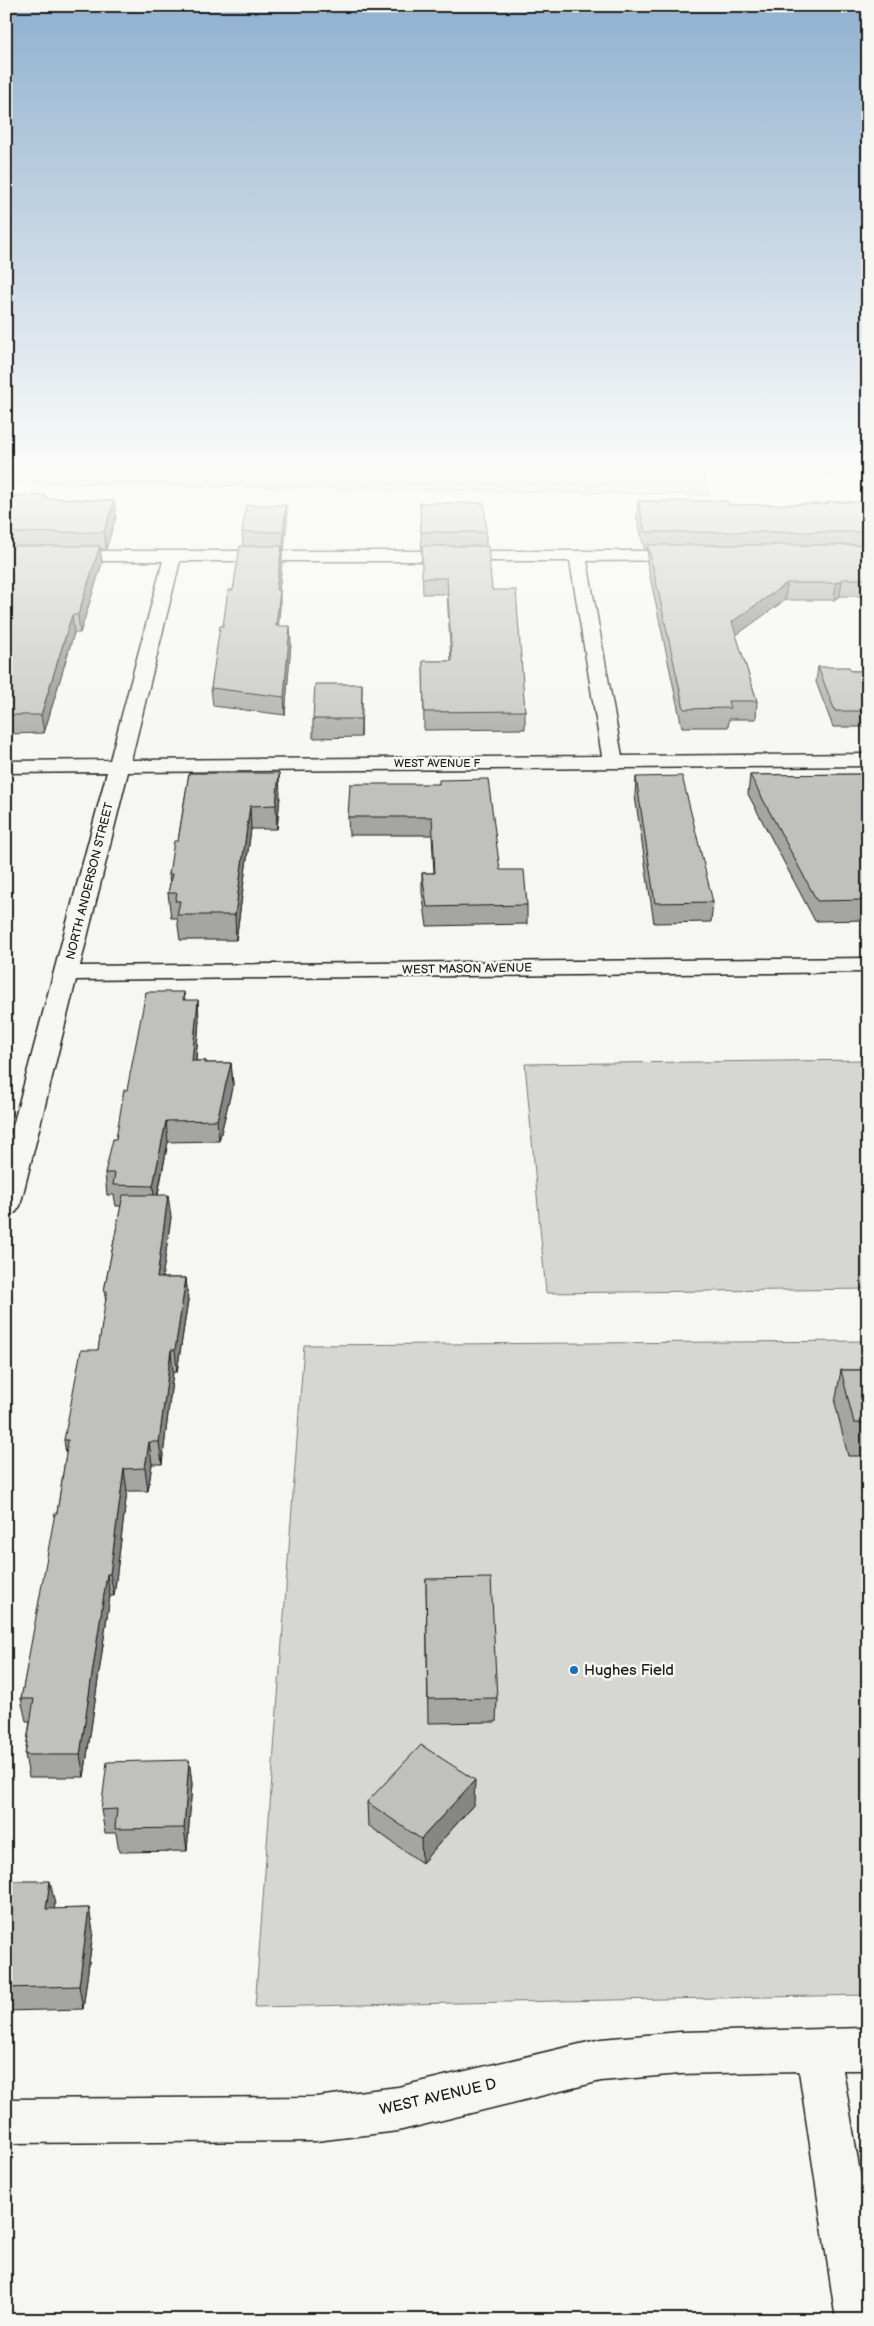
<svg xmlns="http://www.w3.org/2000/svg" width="874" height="2326" font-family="'Balsamiq Sans',sans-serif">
  <rect width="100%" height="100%" fill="#f6f6f2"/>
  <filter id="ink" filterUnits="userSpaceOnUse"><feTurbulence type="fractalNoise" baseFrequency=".02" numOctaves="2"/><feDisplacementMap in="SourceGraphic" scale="10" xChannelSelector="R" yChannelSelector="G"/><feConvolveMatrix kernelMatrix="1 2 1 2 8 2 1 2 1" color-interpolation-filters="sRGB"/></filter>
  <g filter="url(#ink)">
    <path fill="#d6d6d2" stroke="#797977" d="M 6,465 L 699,465 L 710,495 L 6,482 Z
      M 727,465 L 868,465 L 868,474 L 745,474 L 728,469 Z
      M 868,1060 L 868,1289 L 546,1293 L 525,1064 Z
      M 868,1341 L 868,1995 L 255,2007 L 304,1345 Z"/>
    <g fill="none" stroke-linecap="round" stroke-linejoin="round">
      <g stroke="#1c1c1c" stroke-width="3">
        <path id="street" d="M 6,551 L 684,551 L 690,552 L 692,556 L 690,560 L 587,561 L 622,756 L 868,754 L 868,766 L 128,772 L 80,966 L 868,958 L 868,972 L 76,980 L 20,1206 L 16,1212 L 6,1215 L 6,1152 L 107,772 L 6,773 L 6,761 L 110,760 L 163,561 L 6,561 ZM 180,561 L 570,561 L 602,756 L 131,760 Z
          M 868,2028 L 868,2070 L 843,2070 L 868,2222 L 868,2320 L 836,2320 L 799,2071 L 680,2074 L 601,2081 L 398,2131 L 316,2141 L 6,2143 L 6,2099 L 316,2097 L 398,2087 L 601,2039 L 680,2032 Z"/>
      </g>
      <path stroke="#1c1c1c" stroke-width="2" stroke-dasharray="0.5 2.5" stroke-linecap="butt" d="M 6,483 L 599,484 L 635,481 L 644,476 L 645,465"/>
      <use href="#street" fill="#f6f6f2" fill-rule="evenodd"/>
    </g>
    <path fill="#a5a5a3" stroke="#1c1c1c" d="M 6,496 L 45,498 L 114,501 L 116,517 L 106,549 L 100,549 L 102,563 L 80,633 L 74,633 L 44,733 L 6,734 Z
      M 638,501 L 729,505 L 826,504 L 827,502 L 868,502 L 868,596 L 840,596 L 834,600 L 785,600 L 736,635 L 757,701 L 756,719 L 729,719 L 728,727 L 682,727 L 647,562 L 648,548 L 644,548 L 637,517 Z
      M 420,503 L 486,532 L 486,546 L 492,590 L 525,711 L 525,729 L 424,730 L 423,661 L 451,661 L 447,594 L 423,594 Z
      M 286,505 L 287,521 L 284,549 L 282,549 L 282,563 L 279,590 L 280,607 L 278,626 L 291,643 L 285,715 L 213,706 L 211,688 L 243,546 L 242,532 Z
      M 818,667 L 851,671 L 868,671 L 868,727 L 833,727 L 816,682 Z
      M 362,702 L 361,737 L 313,738 L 313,719 Z
      M 189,773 L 280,796 L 277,829 L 251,829 L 236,940 L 180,940 L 177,918 L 171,918 L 168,893 L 170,886 L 169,874 L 178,841 Z
      M 868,774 L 868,920 L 815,921 L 748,794 L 750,775 Z
      M 636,777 L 713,902 L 711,922 L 654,923 L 635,796 Z
      M 439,784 L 500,870 L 527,905 L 527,924 L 427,926 L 422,892 L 422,873 L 434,873 L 432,835 L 349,835 L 348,817 Z
      M 184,992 L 185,1000 L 199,1020 L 196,1061 L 206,1061 L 206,1063 L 231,1063 L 233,1084 L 219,1141 L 168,1142 L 158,1195 L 171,1217 L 162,1278 L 186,1278 L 188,1300 L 177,1372 L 173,1372 L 162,1464 L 152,1464 L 148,1491 L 127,1491 L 114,1596 L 110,1596 L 84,1777 L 29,1777 L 25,1755 L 30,1721 L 26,1721 L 21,1699 L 57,1513 L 66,1454 L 64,1440 L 98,1350 L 106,1302 L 104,1291 L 121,1206 L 116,1206 L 114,1195 L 107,1195 L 105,1173 L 116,1139 L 127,1090 Z
      M 841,1370 L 868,1370 L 868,1456 L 848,1456 L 835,1403 Z
      M 426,1579 L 497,1698 L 496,1722 L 428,1723 Z
      M 189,1760 L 192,1784 L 187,1851 L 119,1852 L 116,1833 L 105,1833 L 101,1810 Z
      M 367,1802 L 474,1804 L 422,1863 L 368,1825 Z
      M 6,1881 L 55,1904 L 54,1909 L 89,1908 L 93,1932 L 83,2009 L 6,2011 Z"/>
    <path fill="#868684" stroke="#1c1c1c" d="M 114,501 L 116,517 L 106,549 L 104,532 Z
      M 286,505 L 287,521 L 284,549 L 283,532 Z
      M 100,546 L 102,563 L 80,633 L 78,615 Z
      M 282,546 L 282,563 L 277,607 L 276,590 Z
      M 842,579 L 840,596 L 834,600 L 836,583 Z
      M 787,583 L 785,600 L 731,639 L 732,622 Z
      M 280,590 L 280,607 L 277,644 L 276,626 Z
      M 72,615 L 74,633 L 44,733 L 41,715 Z
      M 290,626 L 291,643 L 285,715 L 284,697 Z
      M 362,684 L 362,702 L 361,737 L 361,719 Z
      M 279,773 L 280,796 L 277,829 L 276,805 Z
      M 250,806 L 251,829 L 236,940 L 235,915 Z
      M 198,1000 L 199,1020 L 194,1082 L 192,1061 Z
      M 231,1063 L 233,1084 L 219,1141 L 217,1120 Z
      M 166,1121 L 168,1142 L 155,1207 L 153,1186 Z
      M 168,1195 L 171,1217 L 159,1300 L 157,1278 Z
      M 186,1278 L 188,1300 L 177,1372 L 175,1350 Z
      M 171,1350 L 173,1372 L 162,1464 L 159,1442 Z
      M 149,1442 L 152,1464 L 148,1491 L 145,1468 Z
      M 124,1469 L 127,1491 L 114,1596 L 110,1574 Z
      M 107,1574 L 110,1596 L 84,1777 L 80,1755 Z
      M 189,1760 L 192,1784 L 187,1851 L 184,1828 Z
      M 475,1780 L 474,1804 L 422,1863 L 421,1839 Z
      M 50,1881 L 55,1904 L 51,1932 L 46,1909 Z
      M 89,1908 L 93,1932 L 83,2009 L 79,1986 Z"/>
    <path fill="#c0c0bd" stroke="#1c1c1c" d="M 45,495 L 44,498 L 114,501 L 104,532 L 6,533 L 6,496 Z
      M 638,501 L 727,501 L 729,505 L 828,504 L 827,502 L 868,502 L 868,532 L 645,532 Z
      M 420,503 L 484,503 L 486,532 L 421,532 Z
      M 246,505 L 286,505 L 283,532 L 242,532 Z
      M 648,545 L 868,545 L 868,579 L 842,579 L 836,583 L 787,583 L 732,622 L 757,701 L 728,701 L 730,708 L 684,709 Z
      M 6,546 L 100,546 L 78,615 L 72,615 L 41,715 L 6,715 L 6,707 L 11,694 L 6,694 L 6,586 L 8,583 L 6,583 Z
      M 240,546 L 282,546 L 276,590 L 280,590 L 276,626 L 290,626 L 284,697 L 211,688 L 220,626 L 223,626 L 228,590 L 233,590 Z
      M 422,546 L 488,546 L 492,590 L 516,590 L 525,711 L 424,712 L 423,661 L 452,661 L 447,578 L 422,578 Z
      M 818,667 L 849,667 L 851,671 L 868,671 L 868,711 L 835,711 Z
      M 315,684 L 362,684 L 361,719 L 313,719 Z
      M 189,773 L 279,773 L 276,805 L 250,806 L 235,915 L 177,915 L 180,901 L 175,901 L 177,893 L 168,893 L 172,874 L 169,874 L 174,841 L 178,841 Z
      M 868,774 L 868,900 L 817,901 L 750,775 Z
      M 682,776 L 713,902 L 655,903 L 636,777 Z
      M 488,779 L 500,870 L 524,870 L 527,905 L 427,907 L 422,873 L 435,873 L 432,817 L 348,817 L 350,784 L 439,784 L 439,780 Z
      M 146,992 L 184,992 L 183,1000 L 198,1000 L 192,1061 L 206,1061 L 205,1063 L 231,1063 L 217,1120 L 166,1121 L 153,1186 L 113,1185 L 115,1173 L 105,1173 L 113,1139 L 116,1139 L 124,1090 L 127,1090 Z
      M 123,1195 L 168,1195 L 157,1278 L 186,1278 L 175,1350 L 171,1350 L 159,1442 L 149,1442 L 145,1468 L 124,1469 L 110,1574 L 107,1574 L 80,1755 L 25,1755 L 34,1699 L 21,1699 L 55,1513 L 57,1513 L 68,1440 L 64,1440 L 81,1350 L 98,1350 L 107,1291 L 104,1291 Z
      M 841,1370 L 868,1370 L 868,1423 L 854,1423 Z
      M 491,1578 L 497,1698 L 428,1699 L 426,1579 Z
      M 421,1745 L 475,1780 L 421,1839 L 367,1802 Z
      M 189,1760 L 184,1828 L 115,1829 L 117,1809 L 101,1810 L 107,1762 Z
      M 6,1881 L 50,1881 L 46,1909 L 89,1908 L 79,1986 L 6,1988 Z"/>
  </g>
  <linearGradient id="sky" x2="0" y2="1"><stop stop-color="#90b1cf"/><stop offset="0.59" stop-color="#fbfbf9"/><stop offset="1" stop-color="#fbfbf9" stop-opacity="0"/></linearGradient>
  <rect width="874" height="791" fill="url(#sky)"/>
  <circle fill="#1f6fb2" stroke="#f6f6f2" stroke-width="2" cx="574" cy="1670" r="5"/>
  <g text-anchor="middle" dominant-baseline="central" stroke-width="5" stroke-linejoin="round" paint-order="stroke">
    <g font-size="11" fill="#1c1c1c" stroke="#f6f6f2">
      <text x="437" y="763">WEST AVENUE F</text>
    </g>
    <g font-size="12" fill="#1c1c1c" stroke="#f6f6f2">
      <text transform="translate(90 881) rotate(-76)">NORTH ANDERSON STREET</text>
      <text transform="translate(467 969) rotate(-1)">WEST MASON AVENUE</text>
    </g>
    <g font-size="15" fill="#1c1c1c" stroke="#f6f6f2" text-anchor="start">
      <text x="584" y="1670">Hughes Field</text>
    </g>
    <g font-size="15" fill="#1c1c1c" stroke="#f6f6f2">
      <text transform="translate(438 2097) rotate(-13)">WEST AVENUE D</text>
    </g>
  </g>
  <rect width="874" height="2326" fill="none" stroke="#f6f6f2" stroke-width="25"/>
  <rect x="12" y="12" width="849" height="2301" fill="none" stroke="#1c1c1c" stroke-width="2" filter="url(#ink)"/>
</svg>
